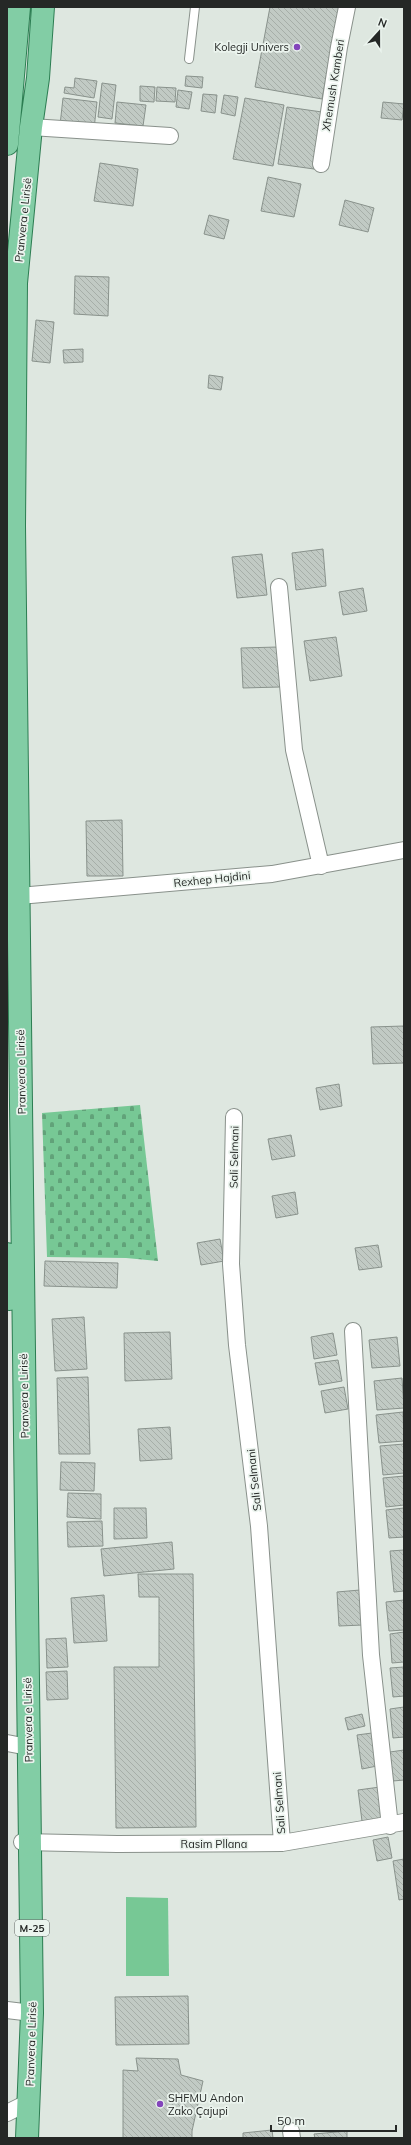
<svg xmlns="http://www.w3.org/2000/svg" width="411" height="2145" font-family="Mulish,sans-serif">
  <defs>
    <pattern id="cemetery-stones" width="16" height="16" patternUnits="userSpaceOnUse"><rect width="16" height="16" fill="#77c895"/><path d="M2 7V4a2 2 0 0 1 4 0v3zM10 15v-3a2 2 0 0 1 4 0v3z" fill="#61a279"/></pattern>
    <pattern id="building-back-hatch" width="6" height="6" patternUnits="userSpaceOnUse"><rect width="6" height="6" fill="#c1cac4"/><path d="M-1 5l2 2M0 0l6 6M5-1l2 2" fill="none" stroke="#a6aea8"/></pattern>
  </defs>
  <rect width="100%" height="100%" fill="#dee7e0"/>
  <path fill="url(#cemetery-stones)" d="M 140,1105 L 158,1261 L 126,1258 L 47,1257 L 42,1113 Z"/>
  <path fill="#77c895" d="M 126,1897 L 168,1898 L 169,1976 L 126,1976 Z"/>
  <path fill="url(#building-back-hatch)" stroke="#89928c" d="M 270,7 L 339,7 L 322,99 L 255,87 Z
    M 186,76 L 203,77 L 202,88 L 185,86 Z
    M 75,78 L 97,81 L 94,98 L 64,93 L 65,87 L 74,88 Z
    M 102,83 L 116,85 L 112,119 L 98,117 Z
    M 140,86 L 155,87 L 154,102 L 140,101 Z
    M 157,87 L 176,88 L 175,102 L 156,101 Z
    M 178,90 L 192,92 L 189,109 L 176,107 Z
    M 203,94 L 217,95 L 215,113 L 201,111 Z
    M 224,95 L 238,97 L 235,116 L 221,113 Z
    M 63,98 L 97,102 L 94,129 L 60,125 Z
    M 245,98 L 284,105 L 273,166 L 233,159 Z
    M 117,102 L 146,105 L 143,126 L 115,123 Z
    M 383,102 L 404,104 L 402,120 L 381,118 Z
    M 287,107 L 322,112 L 314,169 L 278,164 Z
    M 100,163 L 138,169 L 133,206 L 94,201 Z
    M 268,177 L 301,184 L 294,217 L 261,211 Z
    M 345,200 L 374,208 L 368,232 L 339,225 Z
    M 209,215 L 229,220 L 224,239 L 204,234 Z
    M 75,276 L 109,277 L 108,316 L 74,314 Z
    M 36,320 L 54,322 L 50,363 L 32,361 Z
    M 83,349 L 83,362 L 64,363 L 63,350 Z
    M 209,375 L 223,377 L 221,390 L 208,388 Z
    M 323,549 L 326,586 L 296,590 L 292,553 Z
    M 262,554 L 267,595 L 237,598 L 232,557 Z
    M 363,588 L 367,611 L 343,615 L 339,592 Z
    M 336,637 L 342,676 L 310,681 L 304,641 Z
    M 278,647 L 280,687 L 243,688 L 241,648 Z
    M 122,820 L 123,876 L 87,876 L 86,821 Z
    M 404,1026 L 404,1063 L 373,1064 L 371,1027 Z
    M 339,1084 L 342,1106 L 320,1110 L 316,1088 Z
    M 291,1135 L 295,1156 L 272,1160 L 268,1139 Z
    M 295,1192 L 298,1214 L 276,1218 L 272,1196 Z
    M 220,1239 L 224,1261 L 201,1265 L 197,1243 Z
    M 378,1245 L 382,1267 L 359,1270 L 355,1248 Z
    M 45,1261 L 118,1263 L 117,1288 L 44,1286 Z
    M 84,1317 L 87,1369 L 55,1371 L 52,1319 Z
    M 170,1332 L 172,1379 L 125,1381 L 124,1333 Z
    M 333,1333 L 337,1355 L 314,1359 L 311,1337 Z
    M 397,1337 L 400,1366 L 372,1368 L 369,1340 Z
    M 338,1360 L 342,1381 L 319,1385 L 315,1363 Z
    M 88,1377 L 90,1454 L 59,1454 L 57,1378 Z
    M 402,1378 L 404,1408 L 377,1410 L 374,1381 Z
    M 344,1387 L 348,1409 L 325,1413 L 321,1391 Z
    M 403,1412 L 404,1441 L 379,1443 L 376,1415 Z
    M 170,1427 L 172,1459 L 140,1461 L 138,1429 Z
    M 404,1444 L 404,1473 L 383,1475 L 380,1446 Z
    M 61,1462 L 95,1463 L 94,1491 L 60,1490 Z
    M 404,1476 L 404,1505 L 386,1507 L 383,1478 Z
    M 68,1493 L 101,1494 L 101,1519 L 67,1517 Z
    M 114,1508 L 146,1508 L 147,1538 L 114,1539 Z
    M 404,1508 L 404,1537 L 389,1538 L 386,1510 Z
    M 102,1521 L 103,1546 L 68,1547 L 67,1522 Z
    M 172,1542 L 174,1569 L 104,1576 L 101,1549 Z
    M 404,1550 L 404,1591 L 394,1592 L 390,1551 Z
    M 138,1574 L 193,1574 L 196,1827 L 116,1828 L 114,1667 L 159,1667 L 159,1597 L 139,1597 Z
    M 360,1590 L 363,1625 L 339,1626 L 337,1592 Z
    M 104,1595 L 107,1641 L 74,1643 L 71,1598 Z
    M 404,1600 L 404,1630 L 389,1631 L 386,1602 Z
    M 404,1632 L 404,1662 L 392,1663 L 390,1634 Z
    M 66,1638 L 68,1667 L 47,1668 L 46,1639 Z
    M 404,1667 L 404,1696 L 393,1697 L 390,1668 Z
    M 67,1671 L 68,1699 L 47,1700 L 46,1672 Z
    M 404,1707 L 404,1737 L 393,1738 L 390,1709 Z
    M 362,1714 L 365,1726 L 348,1730 L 345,1718 Z
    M 372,1733 L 377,1766 L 362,1769 L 357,1735 Z
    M 404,1750 L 404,1780 L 393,1781 L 390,1752 Z
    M 380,1787 L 384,1819 L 362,1821 L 358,1790 Z
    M 388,1837 L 392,1858 L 377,1861 L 373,1840 Z
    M 404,1859 L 404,1899 L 399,1900 L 393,1861 Z
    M 188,1996 L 189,2044 L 116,2045 L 115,1997 Z
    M 136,2058 L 178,2059 L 181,2075 L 203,2081 L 192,2131 L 192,2138 L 123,2138 L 123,2070 L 138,2071 Z
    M 272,2130 L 273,2138 L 243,2138 L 243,2133 Z
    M 347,2131 L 347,2138 L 315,2138 L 314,2134 Z"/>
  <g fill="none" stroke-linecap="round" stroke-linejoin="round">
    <g stroke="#89918b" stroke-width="10">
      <path id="lane" d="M 189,59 L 195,7"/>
    </g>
    <g stroke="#89918b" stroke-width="18">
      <path id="street" d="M 31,127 L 170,136
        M 321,164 L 339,47 L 347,7
        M 279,587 L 294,750 L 321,866
        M 19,896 L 272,874 L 404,850
        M 234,1117 L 231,1264 L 237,1345 L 259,1526 L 282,1843
        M 353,1331 L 371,1655 L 390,1826
        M 7,1743 L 28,1747
        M 22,1842 L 117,1844 L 282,1843 L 404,1822
        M 7,2010 L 32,2013
        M 7,2113 L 21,2106 L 29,2107
        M 291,2131 L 292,2138"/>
    </g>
    <g stroke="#2c7d52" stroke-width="24">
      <path id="primary" d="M 7,144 L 19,7
        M 7,1254 L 9,1299
        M 27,2138 L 32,2013 L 14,526 L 16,283 L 31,127 L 38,78 L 43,7"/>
    </g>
    <use href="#lane" stroke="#fff" stroke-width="8"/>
    <use href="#street" stroke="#fff" stroke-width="16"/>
    <use href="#primary" stroke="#82cda5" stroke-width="22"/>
  </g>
  <g fill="#8345bb" stroke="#ebf4ee" stroke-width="1.5">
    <circle cx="297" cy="47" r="4"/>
    <circle cx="160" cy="2104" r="4"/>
  </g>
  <g text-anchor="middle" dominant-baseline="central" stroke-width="3.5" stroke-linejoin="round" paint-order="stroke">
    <rect fill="#ebf4ee" stroke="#606562" stroke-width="1" x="15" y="1920" width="34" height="16" rx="3"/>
    <g font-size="10" font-weight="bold" fill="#252826">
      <text x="32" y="1928">M-25</text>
    </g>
    <g font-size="11" fill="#252826" stroke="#ebf4ee" text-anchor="end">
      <text x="289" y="47">Kolegji Univers</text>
      <text x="168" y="2098" text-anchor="start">SHFMU Andon<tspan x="168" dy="13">Zako Çajupi</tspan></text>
    </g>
    <g font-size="11" fill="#252826" stroke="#ebf4ee">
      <text transform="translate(333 85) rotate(-81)">Xhemush Kamberi</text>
      <text transform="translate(23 220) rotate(-84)">Pranvera e Lirisë</text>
      <text transform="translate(212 879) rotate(-6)">Rexhep Hajdini</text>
      <text transform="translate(21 1072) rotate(-91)">Pranvera e Lirisë</text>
      <text transform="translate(234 1157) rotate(-89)">Sali Selmani</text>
      <text transform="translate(24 1396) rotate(-91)">Pranvera e Lirisë</text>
      <text transform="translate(254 1480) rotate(-96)">Sali Selmani</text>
      <text transform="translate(28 1720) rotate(-91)">Pranvera e Lirisë</text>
      <text transform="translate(279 1803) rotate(-94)">Sali Selmani</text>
      <text x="214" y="1844">Rasim Pllana</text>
      <text transform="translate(31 2044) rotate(-88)">Pranvera e Lirisë</text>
    </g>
  </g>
  <rect width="411" height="2145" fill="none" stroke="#252826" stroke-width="16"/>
  <g transform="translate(379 32) rotate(21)" stroke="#ebf4ee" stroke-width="3" paint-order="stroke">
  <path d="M0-3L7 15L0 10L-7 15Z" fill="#252826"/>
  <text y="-6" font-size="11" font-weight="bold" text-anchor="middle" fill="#252826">N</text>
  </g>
  <path d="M271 2125v6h125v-6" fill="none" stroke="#252826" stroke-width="2"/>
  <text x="277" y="2125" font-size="12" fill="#252826" stroke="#ebf4ee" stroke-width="3" paint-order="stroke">50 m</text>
</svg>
